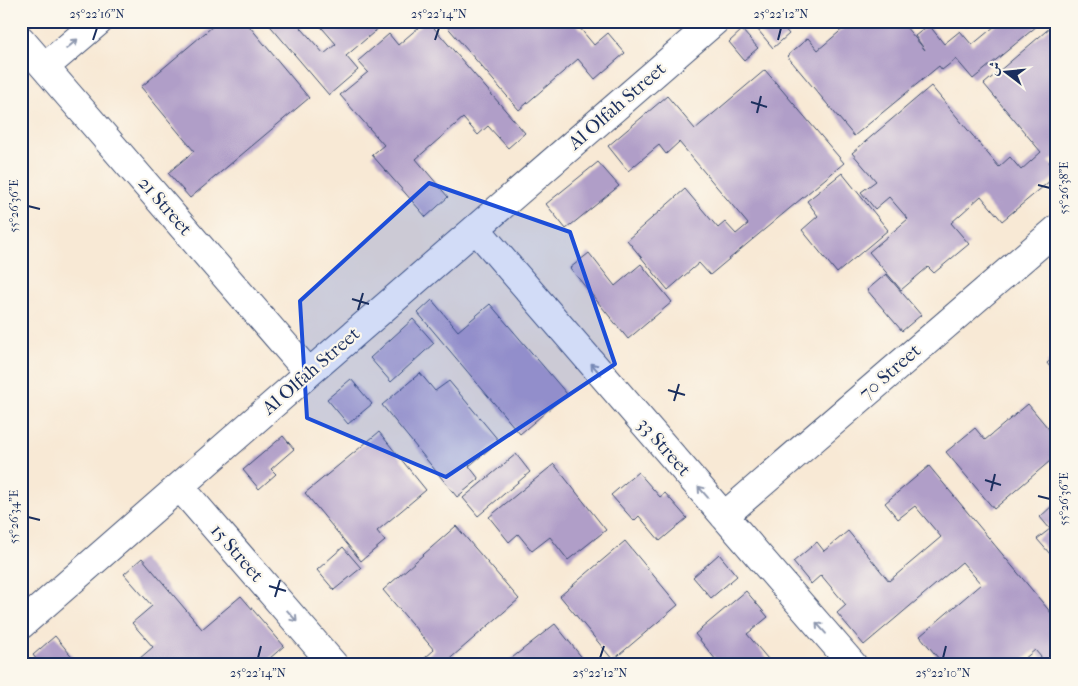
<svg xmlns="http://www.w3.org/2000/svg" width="1078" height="686" font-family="'IM FELL French Canon',Amiri,serif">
  <rect width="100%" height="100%" fill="#fbf7ec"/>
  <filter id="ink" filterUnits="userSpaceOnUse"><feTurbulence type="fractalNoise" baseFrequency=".02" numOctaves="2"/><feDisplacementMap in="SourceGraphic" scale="10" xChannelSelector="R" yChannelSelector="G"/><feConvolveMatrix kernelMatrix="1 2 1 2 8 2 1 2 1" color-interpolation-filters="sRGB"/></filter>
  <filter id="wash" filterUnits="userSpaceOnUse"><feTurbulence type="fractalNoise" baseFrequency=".0096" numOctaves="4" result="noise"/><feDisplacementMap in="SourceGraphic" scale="20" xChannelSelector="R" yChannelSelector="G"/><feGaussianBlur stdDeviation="1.12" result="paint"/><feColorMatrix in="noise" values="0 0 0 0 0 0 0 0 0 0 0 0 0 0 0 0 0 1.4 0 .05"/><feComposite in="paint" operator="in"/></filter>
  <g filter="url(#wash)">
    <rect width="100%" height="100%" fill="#f8e9d5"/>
    <g id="blocks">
      <path fill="#b09ec8" d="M 219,21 L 245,21 L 309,98 L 190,198 L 168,173 L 194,151 L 141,87 Z
        M 266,21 L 295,21 L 324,54 L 336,44 L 316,21 L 387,21 L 346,56 L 358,70 L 329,95 Z
        M 426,21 L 428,21 L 525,133 L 508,148 L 488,126 L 478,135 L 463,118 L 416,159 L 448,197 L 426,217 L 372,155 L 384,145 L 340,95 L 368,72 L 358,61 L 389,34 L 398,45 Z
        M 446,21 L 574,21 L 594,45 L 608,33 L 625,53 L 595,79 L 578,59 L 519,110 L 444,23 Z
        M 768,21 L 778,21 L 789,34 L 773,48 L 758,30 Z
        M 852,21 L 901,21 L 925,50 L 915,36 L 929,25 L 944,44 L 960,31 L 972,45 L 1001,21 L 1043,21 L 973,79 L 956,59 L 942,70 L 939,66 L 854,136 L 787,56 L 808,38 L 818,50 Z
        M 961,21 L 973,21 L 966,27 Z
        M 1052,26 L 1057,31 L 1057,155 L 1049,162 L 1057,171 L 1057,175 L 1002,221 L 981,196 L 951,223 L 969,244 L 934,273 L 928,267 L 901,290 L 869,252 L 908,219 L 889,197 L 875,209 L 861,192 L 876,181 L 852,153 L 931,86 L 999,167 L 1010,157 L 1021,170 L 1041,152 L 984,84 Z
        M 742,30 L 758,48 L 744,60 L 729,42 Z
        M 765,70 L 844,163 L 710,275 L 699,263 L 668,290 L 627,240 L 685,189 L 718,228 L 725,222 L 736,234 L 748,224 L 679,142 L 666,154 L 659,145 L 628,171 L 608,146 L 667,96 L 695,129 Z
        M 598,162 L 619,186 L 566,229 L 546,204 Z
        M 842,173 L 888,230 L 837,273 L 802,230 L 818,216 L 807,201 Z
        M 589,253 L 615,286 L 641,264 L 672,302 L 628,339 L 570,268 Z
        M 886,274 L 921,315 L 902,331 L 867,290 Z
        M 432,300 L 458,331 L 490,304 L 567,394 L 520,434 L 418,313 Z
        M 413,319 L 434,343 L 391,382 L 370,358 Z
        M 1057,355 L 1057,376 L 1047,363 Z
        M 420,373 L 435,391 L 449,381 L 499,441 L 469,466 L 479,479 L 457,497 L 382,405 Z
        M 351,379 L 372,404 L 348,424 L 327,399 Z
        M 1028,404 L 1057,439 L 1057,455 L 994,509 L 946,452 L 975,428 L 985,440 Z
        M 379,432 L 426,490 L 377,531 L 385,541 L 361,561 L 305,493 Z
        M 283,436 L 294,449 L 271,469 L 276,474 L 259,489 L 243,470 Z
        M 516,454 L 530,472 L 478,516 L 463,498 Z
        M 554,464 L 606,530 L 568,560 L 550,537 L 532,551 L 518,534 L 509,542 L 489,517 Z
        M 929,466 L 1057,620 L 1057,665 L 1048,665 L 1035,650 L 1017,665 L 944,665 L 920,636 L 981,584 L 962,562 L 864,645 L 837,613 L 846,605 L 821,575 L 811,584 L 793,562 L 817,542 L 824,551 L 848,531 L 889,581 L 941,537 L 915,506 L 898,519 L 885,503 Z
        M 638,472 L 660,497 L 665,493 L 687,518 L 660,541 L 639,516 L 634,521 L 611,495 Z
        M 1053,505 L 1057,509 L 1057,562 L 1037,539 L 1050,529 L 1040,517 Z
        M 456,526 L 519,599 L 445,663 L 446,665 L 417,665 L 434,650 L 383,590 Z
        M 625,541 L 678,605 L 613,660 L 560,596 Z
        M 343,547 L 361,568 L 334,590 L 317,570 Z
        M 719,554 L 737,576 L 711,598 L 693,577 Z
        M 142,558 L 202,629 L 241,596 L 284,646 L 262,665 L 132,665 L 153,647 L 132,623 L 152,606 L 124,574 Z
        M 746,591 L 768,617 L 747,634 L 773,665 L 711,665 L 716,660 L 695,634 Z
        M 555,624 L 588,665 L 503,665 Z
        M 55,636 L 79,665 L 41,665 L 33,655 Z"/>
    </g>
  </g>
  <g filter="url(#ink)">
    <use href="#blocks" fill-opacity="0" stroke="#3c4b70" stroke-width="1"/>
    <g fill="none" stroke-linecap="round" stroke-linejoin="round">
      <g stroke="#3c4b70" stroke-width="30">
        <path id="minor" d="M 21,40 L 309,373
          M 45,67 L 99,21
          M 476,229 L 853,665
          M 180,487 L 334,665
          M 724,516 L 1057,229
          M 21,625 L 309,373 L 715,21"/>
      </g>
      <use href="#minor" stroke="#fff" stroke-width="28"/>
    </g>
    <defs><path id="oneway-shaft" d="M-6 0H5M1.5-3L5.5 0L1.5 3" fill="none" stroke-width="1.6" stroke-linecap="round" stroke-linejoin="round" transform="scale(1.25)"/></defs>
    <g stroke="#8d97ae">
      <use href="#oneway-shaft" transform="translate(72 44) rotate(-40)"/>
      <use href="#oneway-shaft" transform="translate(596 369) rotate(-131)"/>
      <use href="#oneway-shaft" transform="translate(703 492) rotate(-131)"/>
      <use href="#oneway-shaft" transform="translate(292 616) rotate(49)"/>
      <use href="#oneway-shaft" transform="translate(821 628) rotate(-131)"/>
    </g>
  </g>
  <path fill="#1d4ed8" fill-opacity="0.2" stroke="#1d4ed8" stroke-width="4" stroke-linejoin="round" d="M 429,183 L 570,232 L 615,364 L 446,477 L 307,418 L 300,301 Z"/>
  <path fill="none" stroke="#1b2f5e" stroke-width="2" d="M 93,40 L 97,28M 435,40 L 439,28M 778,40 L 781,28M 751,102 L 767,107M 757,113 L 761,96M 1038,185 L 1050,188M 28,206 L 40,209M 352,299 L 369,304M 358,310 L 363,293M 668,390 L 685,395M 674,401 L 679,384M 985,480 L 1001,485M 991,491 L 995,474M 1038,496 L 1050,499M 28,517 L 40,520M 269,586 L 286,591M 275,597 L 280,580M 258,658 L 261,646M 600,658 L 604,646M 943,658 L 946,646"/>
  <g text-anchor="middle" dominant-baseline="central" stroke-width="4.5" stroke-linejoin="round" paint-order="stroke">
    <g font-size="19" fill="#1b2f5e" stroke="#fbf7ec">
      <text transform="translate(617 106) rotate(-41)">Al Olfah Street</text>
      <text transform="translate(165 206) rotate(49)">21 Street</text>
      <text transform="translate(311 371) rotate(-41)">Al Olfah Street</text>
      <text transform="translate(890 372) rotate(-41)">70 Street</text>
      <text transform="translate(664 447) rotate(49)">33 Street</text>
      <text transform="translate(237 553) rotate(49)">15 Street</text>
    </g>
  </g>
  <rect width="1078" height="686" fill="none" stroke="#fbf7ec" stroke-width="55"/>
  <g transform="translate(1006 72) rotate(286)" stroke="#fbf7ec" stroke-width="4" paint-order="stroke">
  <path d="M0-4L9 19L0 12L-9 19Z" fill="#1b2f5e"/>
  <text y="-8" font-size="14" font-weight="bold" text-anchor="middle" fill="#1b2f5e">ش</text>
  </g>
  <rect x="28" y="28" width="1022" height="630" fill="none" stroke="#1b2f5e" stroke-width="2"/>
  <g font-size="12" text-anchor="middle" fill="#1b2f5e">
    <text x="97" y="18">25°22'16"N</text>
    <text x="439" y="18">25°22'14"N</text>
    <text x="781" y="18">25°22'12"N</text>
    <text transform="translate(1064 188) rotate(-90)" y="4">55°26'38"E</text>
    <text transform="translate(14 206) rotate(-90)" y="4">55°26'36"E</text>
    <text transform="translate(1064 499) rotate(-90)" y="4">55°26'36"E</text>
    <text transform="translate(14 517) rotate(-90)" y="4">55°26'34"E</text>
    <text x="258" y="677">25°22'14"N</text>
    <text x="600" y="677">25°22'12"N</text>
    <text x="943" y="677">25°22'10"N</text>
  </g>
</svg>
